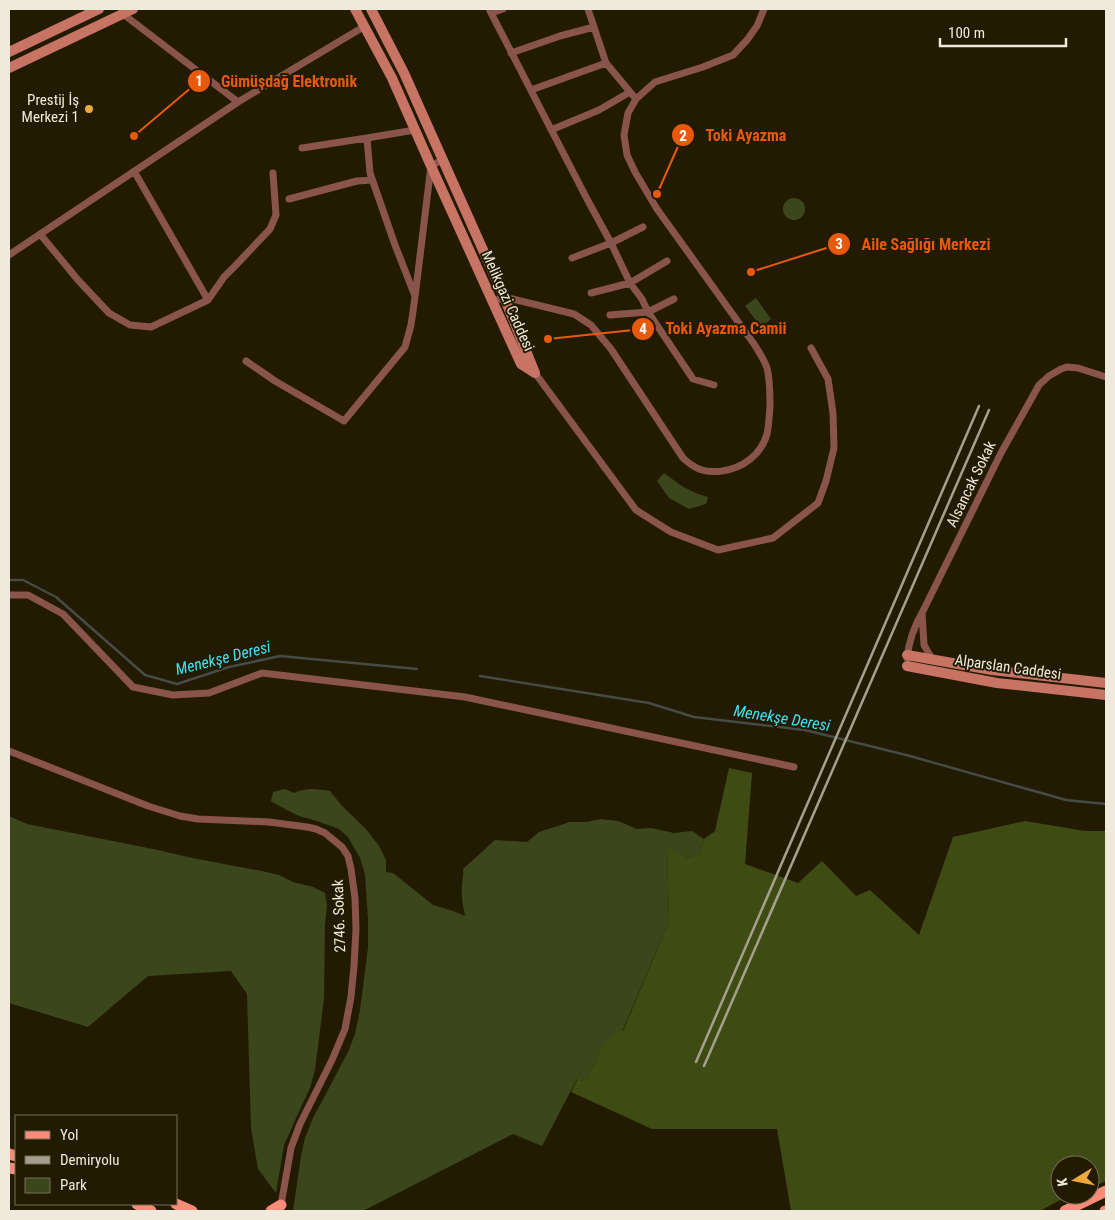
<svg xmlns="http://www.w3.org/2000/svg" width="1115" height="1220" font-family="'Roboto Condensed',sans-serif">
  <rect width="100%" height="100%" fill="#221b02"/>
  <path fill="#3b471b" d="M783 209a11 11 0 1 1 22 0a11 11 0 1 1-22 0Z
    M 756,298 L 771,319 L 761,327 L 745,306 Z
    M 664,473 C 680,485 689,492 708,497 L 706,504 L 689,509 L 669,498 L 657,481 Z
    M 285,789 L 294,793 C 307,787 317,789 330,791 L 342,806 L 366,829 L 379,846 L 386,860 L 386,872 L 393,873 L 433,905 L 453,911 L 465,916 C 463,907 461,896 462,886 C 462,880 464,875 463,869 L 495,840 L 527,842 L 539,832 L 570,822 L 587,822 L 600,819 L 618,821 L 637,829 L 651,828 L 674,833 L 692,831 L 704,839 L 700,854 L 688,858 L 667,848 L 669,922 L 622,1032 L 603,1044 L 588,1077 L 581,1081 L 577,1079 L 542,1146 L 513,1134 L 363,1211 L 293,1211 L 301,1156 L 305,1138 L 313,1118 L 348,1052 L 355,1034 L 360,1010 L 368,948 L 368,919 L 365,874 L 360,858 L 348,837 L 339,829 L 317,821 L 299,816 L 285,809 L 271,801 L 273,792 Z
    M 9,816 L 27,824 L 158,850 L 192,858 L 262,871 L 279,875 L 293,882 L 313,887 L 325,893 L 327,905 L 325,925 L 324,998 L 315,1070 L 310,1088 L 297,1116 L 284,1145 L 276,1193 L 258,1169 L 251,1128 L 247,994 L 231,971 L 148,976 L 88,1027 L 9,1003 Z"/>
  <path fill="#3e4c14" d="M 729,768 L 752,773 L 745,864 L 798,883 L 822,861 L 856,896 L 870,890 L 919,935 L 953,837 L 1025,821 L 1085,831 L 1106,831 L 1106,1181 L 1090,1188 L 1090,1165 L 1060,1165 L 1060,1195 L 1073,1195 L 1058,1201 L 1040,1211 L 791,1211 L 777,1129 L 652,1129 L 571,1092 L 578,1078 L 581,1081 L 588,1077 L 603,1044 L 614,1033 L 623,1031 L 669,922 L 667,847 L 688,858 L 700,854 L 704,839 L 715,831 Z"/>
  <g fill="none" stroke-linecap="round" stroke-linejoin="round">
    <path stroke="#484a47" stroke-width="2.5" d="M 9,580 L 23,580 L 56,597 L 145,675 L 177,684 L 229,667 L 280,656 L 417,669
      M 480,676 L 649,703 L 694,717 L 805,730 L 910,756 L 1066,800 L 1106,804"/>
    <path stroke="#89544b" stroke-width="7" d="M 489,9 L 587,199 L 611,243 L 630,283 L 642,299 L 648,312 L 693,379 L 714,385
      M 588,9 L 606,63 L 636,99
      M 491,13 L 503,9
      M 123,14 L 238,102
      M 511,53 L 560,36 L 594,27
      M 531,90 L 606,63
      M 415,130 L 367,138 L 370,173 L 395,245 L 415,296
      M 551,130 L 599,110 L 630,92
      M 302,148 L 367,138
      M 134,171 L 208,300
      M 289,199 L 357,181 L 372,180
      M 40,234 L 78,280 L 109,313 L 130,325 L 151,327 L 208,300 L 224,277 L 236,265 L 270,229 L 276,215 L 273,173
      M 9,255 L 238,102 L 365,26
      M 572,258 L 611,243 L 643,227
      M 591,293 L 630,283 L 667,261
      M 492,302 L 504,297 L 574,314 L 591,325 L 611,349 L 683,458 C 696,470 705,473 722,471 C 743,468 761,455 767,434 C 769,425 769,416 770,407 C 770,394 770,380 767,368 C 764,359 759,352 754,344 L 657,209 L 635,172 L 627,155 L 624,135 L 628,113 L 636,99 L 655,82 L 703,67 L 733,55 L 747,40 L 757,26 L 764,9
      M 610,315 L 648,312 L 674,299
      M 246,361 L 275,381 L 344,421 L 405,347 L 411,325 L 415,297 L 431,166 L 442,160
      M 535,373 L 636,510 L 671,532 L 718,550 L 773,538 L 818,503 L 826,481 L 834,448 L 833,413 L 828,379 L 811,348
      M 9,595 L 28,595 L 63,614 L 133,687 L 173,695 L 209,693 L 262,673 L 465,697 L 794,767
      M 922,613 L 924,645 L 932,659
      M 907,658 C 909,641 914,626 923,611 L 1001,453 L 1039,385 L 1049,376 L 1061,369 L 1067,367 L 1078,368 L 1106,377
      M 9,751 L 148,806 L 180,816 L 198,819 L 269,822 L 307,827 L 316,829 L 325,833 L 342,847 L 348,856 L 351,869 L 355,898 L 356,929 L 354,966 L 351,997 L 345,1029 L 332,1060 L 300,1124 L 291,1148 L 281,1205"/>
    <path stroke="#c87465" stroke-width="10" d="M 355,9 L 392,78 L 431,166 L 521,364 L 535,373
      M 371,9 L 404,73 L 504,297 L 535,373
      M 9,52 L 99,9
      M 9,68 L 133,9
      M 907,655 L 992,670 L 1106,683
      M 907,666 L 997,683 L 1106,695"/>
    <path stroke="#f98c78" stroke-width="11" d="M 9,1154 L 16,1156
      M 9,1168 L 16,1169
      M 137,1204 L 151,1211
      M 176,1204 L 192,1211
      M 271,1211 L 281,1205
      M 1065,1211 L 1106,1191
      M 1105,1211 L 1106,1211"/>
    <path stroke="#a5a08d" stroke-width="2.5" d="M 696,1062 L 979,406
      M 704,1066 L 989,410"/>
  </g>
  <circle fill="#ebaa39" stroke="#221b02" stroke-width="2" cx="89" cy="109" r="5"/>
  <g text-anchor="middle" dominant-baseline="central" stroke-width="4" stroke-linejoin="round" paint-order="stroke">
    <g font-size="15" fill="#efeadb" stroke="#221b02" text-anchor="end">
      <text x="79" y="100">Prestij İş<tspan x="79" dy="17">Merkezi 1</tspan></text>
    </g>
    <g font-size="15" fill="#efeadb" stroke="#221b02">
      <text transform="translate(508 301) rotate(66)">Melikgazi Caddesi</text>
      <text transform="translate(971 484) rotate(-64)">Alsancak Sokak</text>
      <text transform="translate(1008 667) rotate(8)">Alparslan Caddesi</text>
      <text transform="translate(339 916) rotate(-92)">2746. Sokak</text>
    </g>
    <g font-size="16" font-style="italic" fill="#3ee3f4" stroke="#221b02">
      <text transform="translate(223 658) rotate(-14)">Menekşe Deresi</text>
      <text transform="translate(782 718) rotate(9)">Menekşe Deresi</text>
    </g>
  </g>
  <path fill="none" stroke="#e8590c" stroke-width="2" d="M134 136L199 81M657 194L683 135M751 272L839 244M548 339L643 329"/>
  <g fill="#e8590c" stroke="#221b02" stroke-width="2">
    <circle cx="134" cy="136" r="5"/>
    <circle cx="657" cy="194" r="5"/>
    <circle cx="751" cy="272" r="5"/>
    <circle cx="548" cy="339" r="5"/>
    <circle cx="199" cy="81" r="12"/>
    <circle cx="683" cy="135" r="12"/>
    <circle cx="839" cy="244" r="12"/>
    <circle cx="643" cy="329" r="12"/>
  </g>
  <g font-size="15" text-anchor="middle" font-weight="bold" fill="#fff">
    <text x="199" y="86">1</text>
    <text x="683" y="141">2</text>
    <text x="839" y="249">3</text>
    <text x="643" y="334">4</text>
  </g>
  <g font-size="16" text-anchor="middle" font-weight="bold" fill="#e8590c" stroke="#221b02" stroke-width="4" stroke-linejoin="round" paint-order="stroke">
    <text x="289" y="87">Gümüşdağ Elektronik</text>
    <text x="746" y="141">Toki Ayazma</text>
    <text x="926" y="250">Aile Sağlığı Merkezi</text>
    <text x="726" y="334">Toki Ayazma Camii</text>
  </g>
  <rect width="1115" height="1220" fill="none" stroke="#efeadb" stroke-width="20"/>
  <rect x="15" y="1115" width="162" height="90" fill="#221b02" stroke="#746e59"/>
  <rect x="25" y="1131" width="25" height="8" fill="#f98c78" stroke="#746e59"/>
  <text x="60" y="1140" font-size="15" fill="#efeadb">Yol</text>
  <rect x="25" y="1156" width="25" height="8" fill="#a5a08d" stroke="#746e59"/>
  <text x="60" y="1165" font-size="15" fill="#efeadb">Demiryolu</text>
  <rect x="25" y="1178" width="25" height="15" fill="#3b471b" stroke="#746e59"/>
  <text x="60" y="1190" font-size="15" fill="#efeadb">Park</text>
  <g transform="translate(1075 1180) rotate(260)"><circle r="24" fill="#221b02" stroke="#746e59"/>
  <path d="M0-4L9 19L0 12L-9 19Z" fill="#ebaa39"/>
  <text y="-8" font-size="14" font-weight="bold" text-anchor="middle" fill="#efeadb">K</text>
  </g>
  <path d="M940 38v8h126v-8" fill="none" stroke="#efeadb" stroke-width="2.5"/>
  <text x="948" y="38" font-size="15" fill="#efeadb" stroke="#221b02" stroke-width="4" paint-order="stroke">100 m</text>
</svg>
